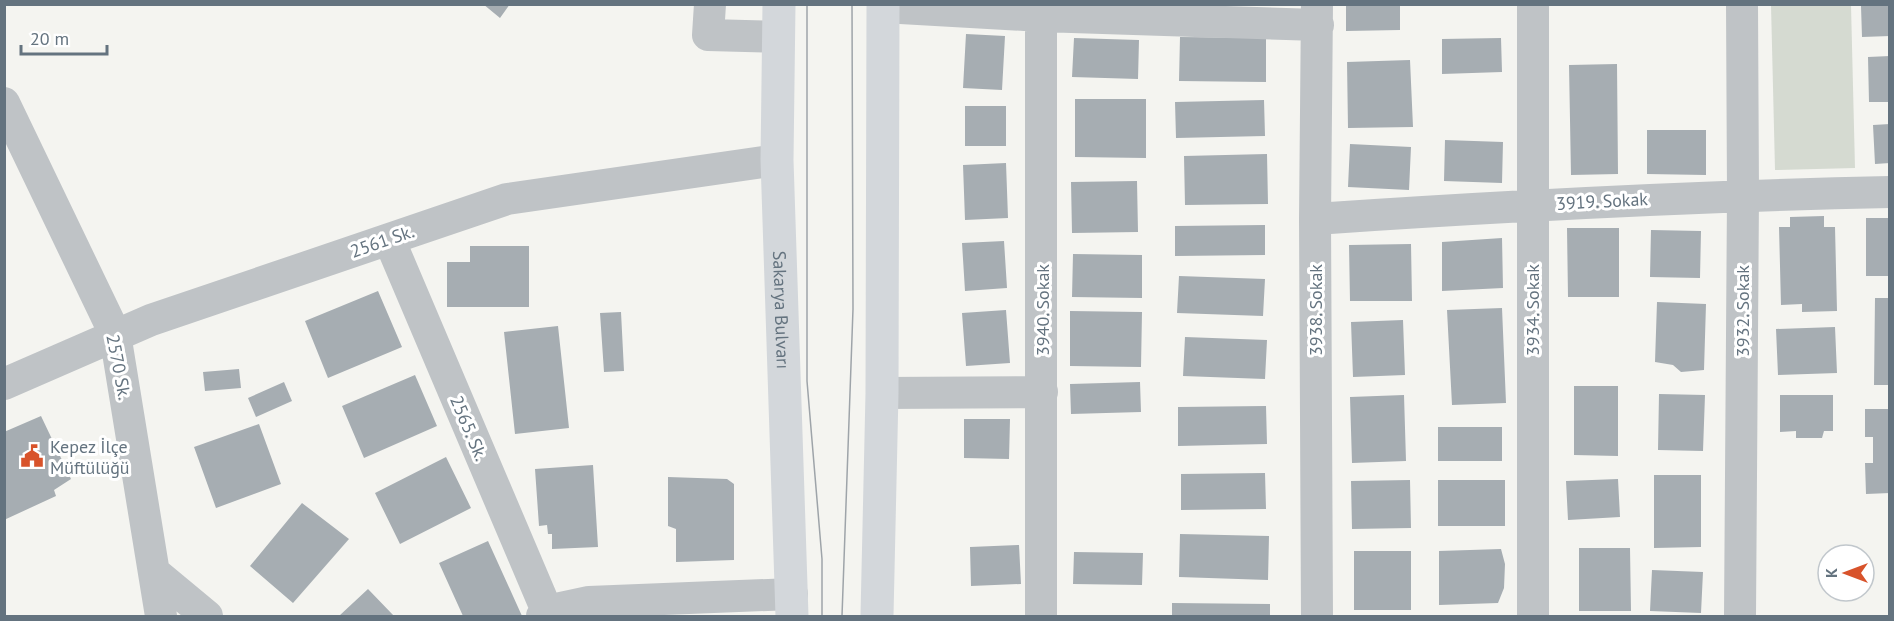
<svg xmlns="http://www.w3.org/2000/svg" width="1894" height="621" font-family="'PT Sans',sans-serif">
  <rect width="100%" height="100%" fill="#f4f4f0"/>
  <path fill="#d5dad1" d="M 1771,5 L 1851,5 L 1855,168 L 1775,170 Z"/>
  <path fill="#a6adb2" d="M 483,4 L 510,4 L 500,18 Z
    M 1346,4 L 1400,4 L 1400,30 L 1346,31 Z
    M 1890,5 L 1890,36 L 1862,37 L 1861,6 Z
    M 966,34 L 1005,36 L 1002,90 L 963,88 Z
    M 1180,37 L 1266,38 L 1266,82 L 1179,81 Z
    M 1074,38 L 1139,40 L 1138,79 L 1072,77 Z
    M 1501,38 L 1502,72 L 1442,74 L 1442,39 Z
    M 1890,56 L 1890,102 L 1869,102 L 1868,57 Z
    M 1410,60 L 1413,127 L 1348,128 L 1347,62 Z
    M 1617,64 L 1618,174 L 1571,175 L 1569,65 Z
    M 1075,99 L 1146,99 L 1146,158 L 1075,157 Z
    M 1264,100 L 1265,136 L 1176,138 L 1175,102 Z
    M 965,106 L 1006,106 L 1006,146 L 965,146 Z
    M 1890,124 L 1890,163 L 1875,164 L 1873,125 Z
    M 1647,130 L 1706,130 L 1706,175 L 1647,174 Z
    M 1445,140 L 1503,142 L 1502,183 L 1444,181 Z
    M 1350,144 L 1411,147 L 1409,190 L 1348,187 Z
    M 1267,154 L 1268,204 L 1185,205 L 1184,156 Z
    M 1006,163 L 1008,218 L 965,220 L 963,165 Z
    M 1137,181 L 1138,232 L 1072,233 L 1071,182 Z
    M 1824,216 L 1824,227 L 1835,227 L 1837,311 L 1802,312 L 1802,304 L 1781,305 L 1779,227 L 1790,227 L 1790,217 Z
    M 1866,218 L 1890,218 L 1890,276 L 1866,276 Z
    M 1265,225 L 1265,255 L 1175,256 L 1175,226 Z
    M 1567,228 L 1619,228 L 1619,297 L 1568,297 Z
    M 1651,230 L 1701,231 L 1700,278 L 1650,277 Z
    M 1502,238 L 1503,288 L 1442,291 L 1442,242 Z
    M 1004,241 L 1007,288 L 965,291 L 962,243 Z
    M 1411,244 L 1412,301 L 1350,301 L 1349,245 Z
    M 470,246 L 529,246 L 529,307 L 447,307 L 447,262 L 470,262 Z
    M 1073,254 L 1142,255 L 1142,298 L 1072,297 Z
    M 1179,276 L 1265,279 L 1263,316 L 1177,313 Z
    M 378,291 L 402,347 L 328,378 L 305,321 Z
    M 1875,298 L 1890,298 L 1890,385 L 1874,385 Z
    M 1657,302 L 1706,304 L 1704,370 L 1681,372 L 1673,365 L 1655,362 Z
    M 1502,308 L 1506,403 L 1452,405 L 1447,310 Z
    M 1006,310 L 1010,363 L 966,366 L 962,313 Z
    M 1070,311 L 1142,312 L 1141,367 L 1070,366 Z
    M 621,312 L 624,371 L 604,372 L 600,313 Z
    M 1403,320 L 1405,375 L 1353,377 L 1351,322 Z
    M 558,326 L 569,428 L 515,434 L 504,332 Z
    M 1835,327 L 1837,373 L 1778,375 L 1776,329 Z
    M 1185,337 L 1267,340 L 1265,379 L 1183,376 Z
    M 239,369 L 241,388 L 205,391 L 203,372 Z
    M 415,375 L 437,426 L 364,458 L 342,406 Z
    M 284,382 L 292,401 L 256,417 L 248,398 Z
    M 1140,382 L 1141,412 L 1071,414 L 1070,384 Z
    M 1574,386 L 1618,386 L 1618,456 L 1574,455 Z
    M 1659,394 L 1705,395 L 1703,451 L 1658,450 Z
    M 1404,395 L 1406,461 L 1352,463 L 1350,397 Z
    M 1780,395 L 1833,395 L 1833,431 L 1824,431 L 1822,438 L 1796,438 L 1796,431 L 1780,432 Z
    M 1266,406 L 1267,444 L 1178,446 L 1178,407 Z
    M 1865,409 L 1890,409 L 1890,493 L 1866,494 L 1865,463 L 1873,463 L 1873,437 L 1865,437 Z
    M 41,416 L 71,479 L 54,490 L 56,496 L 4,520 L 4,432 Z
    M 964,419 L 1010,419 L 1009,459 L 964,458 Z
    M 259,424 L 281,484 L 216,508 L 194,447 Z
    M 1438,427 L 1502,427 L 1502,461 L 1438,461 Z
    M 446,457 L 471,508 L 400,544 L 375,493 Z
    M 593,465 L 598,547 L 552,549 L 552,534 L 548,534 L 547,525 L 539,526 L 535,469 Z
    M 1265,473 L 1266,509 L 1181,510 L 1181,474 Z
    M 1654,475 L 1701,475 L 1701,547 L 1654,548 Z
    M 668,477 L 727,479 L 734,484 L 734,560 L 676,562 L 676,529 L 668,526 Z
    M 1618,479 L 1620,517 L 1568,520 L 1566,481 Z
    M 1410,480 L 1411,528 L 1352,529 L 1351,481 Z
    M 1438,480 L 1505,480 L 1505,526 L 1438,526 Z
    M 302,503 L 349,539 L 293,603 L 250,566 Z
    M 1180,534 L 1269,536 L 1268,580 L 1179,577 Z
    M 488,541 L 522,616 L 463,616 L 439,563 Z
    M 1019,545 L 1021,584 L 971,586 L 970,547 Z
    M 1579,548 L 1630,548 L 1631,611 L 1579,611 Z
    M 1501,549 L 1505,564 L 1504,588 L 1498,603 L 1439,605 L 1439,551 Z
    M 1354,551 L 1411,551 L 1411,610 L 1354,610 Z
    M 1074,552 L 1143,553 L 1142,585 L 1073,584 Z
    M 1652,570 L 1703,572 L 1701,613 L 1650,611 Z
    M 368,589 L 394,616 L 339,616 Z
    M 1172,603 L 1270,604 L 1270,616 L 1172,616 Z"/>
  <g fill="none" stroke-linecap="round" stroke-linejoin="round">
    <path stroke="#bfc3c6" stroke-width="32" d="M 710,4 L 708,35 L 778,37
      M 1041,4 L 1041,616
      M 1317,4 L 1315,219 L 1317,616
      M 1533,4 L 1533,616
      M 883,7 L 1041,16 L 1318,25
      M 4,103 L 115,334 L 161,616
      M 1315,219 C 1506,206 1697,196 1890,192
      M 389,239 L 547,611 L 542,616
      M 4,384 L 151,320 L 507,199 L 777,160
      M 882,393 L 1042,392
      M 154,572 L 207,616
      M 547,611 L 589,602 L 792,594
      M 1740,616 L 1743,195 L 1742,4"/>
    <g stroke="#d3d7db" stroke-width="33">
      <path id="s1" d="M 779,4 L 777,160 L 792,616"/>
      <path d="M 877,616 L 882,393 L 883,4"/>
    </g>
    <path stroke="#9ea4a9" stroke-width="1.5" d="M 807,4 L 807,381 L 822,559 L 822,616
      M 842,616 L 853,309 L 852,4"/>
  </g>
  <defs>
    <g id="civic-bare" transform="scale(1.8)"><path d="M-.6-6.5H3V-4.5H.6V-3L4-1V1h2V6H-6V1h2V-1L-.6-3ZM-1.2 2.5V6h2.4V2.5Z" fill="#d8532b" stroke="#fff" stroke-width="2.5" paint-order="stroke"/></g>
  </defs>
  <g fill-rule="evenodd">
    <use href="#civic-bare" x="32" y="456"/>
  </g>
  <g text-anchor="middle" dominant-baseline="central" stroke-width="6" stroke-linejoin="round" paint-order="stroke">
    <g font-size="18" fill="#64737f" stroke="#fff">
      <text transform="translate(1602 201) rotate(-3)">3919. Sokak</text>
      <text transform="translate(382 241) rotate(-19)">2561 Sk.</text>
      <text transform="translate(1042 310) rotate(-90)">3940. Sokak</text>
      <text transform="translate(1315 310) rotate(-90)">3938. Sokak</text>
      <text transform="translate(1532 310) rotate(-90)">3934. Sokak</text>
      <text stroke="none"><textPath href="#s1" startOffset="306">Sakarya Bulvarı</textPath></text>
      <text transform="translate(1742 311) rotate(-90)">3932. Sokak</text>
      <text transform="translate(119 367) rotate(79)">2570 Sk.</text>
      <text transform="translate(469 428) rotate(67)">2565. Sk.</text>
    </g>
    <g font-size="18" fill="#64737f" stroke="#fff" text-anchor="start">
      <text x="50" y="446">Kepez İlçe<tspan x="50" dy="21">Müftülüğü</tspan></text>
    </g>
  </g>
  <rect width="1894" height="621" fill="none" stroke="#64737f" stroke-width="12"/>
  <g transform="translate(1846 573) rotate(270)"><circle r="28" fill="#ffffff" stroke="#c1c7cc" stroke-width="1.5"/>
  <path d="M0-4.5L10 22L0 15L-10 22Z" fill="#d8532b"/>
  <text y="-9" font-size="16" font-weight="bold" text-anchor="middle" fill="#64737f">K</text>
  </g>
  <path d="M21 45v9h86v-9" fill="none" stroke="#64737f" stroke-width="3"/>
  <text x="30" y="45" font-size="18" fill="#64737f" stroke="#ffffff" stroke-width="4.5" paint-order="stroke">20 m</text>
</svg>
